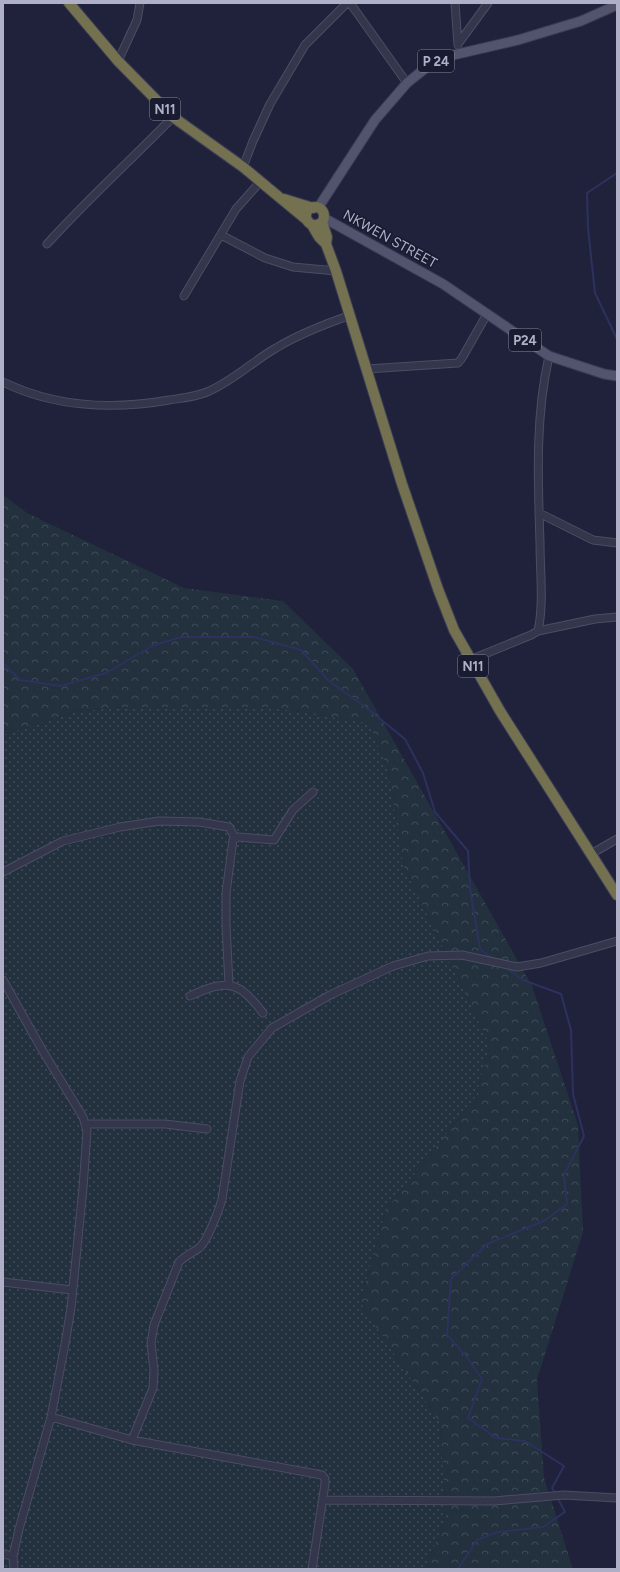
<svg xmlns="http://www.w3.org/2000/svg" width="620" height="1572" font-family="Figtree,sans-serif">
  <defs>
    <pattern id="grass-dots" width="8" height="8" patternUnits="userSpaceOnUse"><rect width="8" height="8" fill="#22313d"/><path d="M2 2h.1M6 6h.1" fill="none" stroke="#404c58" stroke-width="1.8" stroke-linecap="round"/></pattern>
    <pattern id="forest-crowns" width="20" height="18" patternUnits="userSpaceOnUse"><rect width="20" height="18" fill="#22313d"/><path d="M2 6a3 3 0 1 1 6 0M12 15a3 3 0 1 1 6 0" fill="none" stroke="#404c58"/></pattern>
  </defs>
  <rect width="100%" height="100%" fill="#20223c"/>
  <path fill="url(#grass-dots)" d="M 123,707 L 271,707 L 369,723 L 388,770 L 404,867 L 490,1045 L 476,1096 L 386,1210 L 360,1302 L 440,1423 L 446,1517 L 425,1569 L 3,1569 L 3,735 L 74,712 Z"/>
  <path fill="url(#forest-crowns)" d="M 3,495 L 27,513 L 184,588 L 283,601 L 353,669 L 532,986 L 578,1125 L 583,1232 L 537,1380 L 544,1478 L 573,1569 L 425,1569 L 446,1517 L 440,1423 L 360,1302 L 386,1210 L 476,1096 L 490,1045 L 404,867 L 388,770 L 369,723 L 271,707 L 123,707 L 74,712 L 3,735 Z"/>
  <g fill="none" stroke-linecap="round" stroke-linejoin="round">
    <path stroke="#2c315e" stroke-width="2" d="M 617,173 L 587,193 L 588,228 L 595,293 L 617,339
      M 3,663 L 20,680 L 61,686 L 106,673 L 152,646 L 181,637 L 254,637 L 301,650 L 329,681 L 364,706 L 405,739 L 423,773 L 435,812 L 468,851 L 470,889 L 480,949 L 493,959
      M 505,967 L 523,980 L 561,994 L 571,1030 L 573,1094 L 584,1136 L 564,1175 L 567,1204 L 544,1221 L 487,1244 L 451,1279 L 447,1335 L 466,1356 L 482,1379 L 468,1418 L 496,1438 L 525,1441 L 564,1466 L 552,1488 L 555,1493
      M 458,1569 L 477,1540 L 498,1532 L 543,1527 L 565,1512 L 557,1497"/>
    <g stroke="#4c4d64" stroke-width="9">
      <path id="minor" d="M 350,3 L 407,83
        M 455,3 L 458,45
        M 458,44 L 488,3
        M 118,61 L 137,20 L 140,3
        M 243,167 L 253,141 L 270,104 L 305,45 L 347,3
        M 221,235 L 265,258 L 293,267 L 336,271
        M 47,244 C 87,200 131,160 173,117
        M 184,296 L 236,209 L 260,182
        M 367,369 L 458,363 L 462,358 L 487,314
        M 3,382 C 54,407 113,410 169,400 C 182,398 195,397 207,392 C 232,382 253,361 276,348 C 299,334 325,324 351,315
        M 539,513 L 593,540 L 617,543
        M 538,631 L 595,619 L 617,617
        M 470,660 L 531,635 L 538,631 C 544,603 540,572 540,543 C 538,480 535,418 549,356
        M 591,854 L 617,839
        M 3,872 L 63,841 L 120,827 L 159,821 L 199,822 L 229,827 L 235,838
        M 3,980 L 41,1048 L 83,1117 L 87,1131 L 83,1188 L 71,1308 L 65,1344 L 51,1417 L 19,1529 L 13,1556 L 14,1569
        M 229,984 L 226,926 L 226,893 L 233,840 L 238,837 L 274,840 L 293,810 L 313,792
        M 190,996 C 227,979 238,980 263,1013
        M 86,1124 L 165,1124 L 207,1129
        M 3,1282 L 72,1290
        M 51,1417 L 132,1440 L 322,1475 L 325,1479 L 325,1484 L 312,1569
        M 132,1440 L 153,1388 L 154,1371 L 151,1343 L 154,1325 L 179,1262 C 185,1256 192,1253 199,1248 C 207,1242 219,1210 222,1199 L 240,1081 L 248,1057 L 272,1028 L 330,995 L 393,966 L 428,956 L 462,955 L 517,967 L 541,963 L 617,941
        M 323,1500 L 494,1501 L 564,1495 L 617,1498
        M 3,1554 L 13,1556"/>
    </g>
    <g stroke="#3a3c52" stroke-width="11">
      <path id="major" d="M 318,208 L 375,120 L 407,83 L 432,63 L 449,56 L 518,40 L 581,21 L 617,5
        M 324,218 L 443,284 L 549,356 L 604,374 L 617,376"/>
    </g>
    <g stroke="#3c3d54" stroke-width="12">
      <path id="highway" d="M 69,3 L 118,61 L 173,117 L 243,167 L 308,221
        M 284,199 L 313,208
        M306 216a9 9 0 1 1 18 0a9 9 0 1 1-18 0Z
        M 322,222 L 327,237 L 326,244
        M 312,225 L 319,237 L 326,244 L 336,271 L 402,484 L 438,589 L 454,630 L 500,711 L 617,895"/>
    </g>
    <use href="#minor" stroke="#34364c" stroke-width="7"/>
    <use href="#major" stroke="#51546c" stroke-width="9"/>
    <use href="#highway" stroke="#737150" stroke-width="10"/>
  </g>
  <g text-anchor="middle" dominant-baseline="central" stroke-width="3.5" stroke-linejoin="round" paint-order="stroke">
    <g fill="#191b31" stroke="#82839b" stroke-width="1">
      <rect x="418" y="50" width="36" height="22" rx="3"/>
      <rect x="150" y="98" width="30" height="22" rx="3"/>
      <rect x="509" y="329" width="32" height="22" rx="3"/>
      <rect x="458" y="655" width="30" height="22" rx="3"/>
    </g>
    <g font-size="13" font-weight="bold" fill="#afb0c8">
      <text x="436" y="61">P 24</text>
      <text x="165" y="109">N11</text>
      <text x="525" y="340">P24</text>
      <text x="473" y="666">N11</text>
    </g>
    <g font-size="14" fill="#afb0c8" stroke="#191b31">
      <text transform="translate(390 239) rotate(29)">NKWEN STREET</text>
    </g>
  </g>
  <rect width="620" height="1572" fill="none" stroke="#afb0c8" stroke-width="8"/>
</svg>
